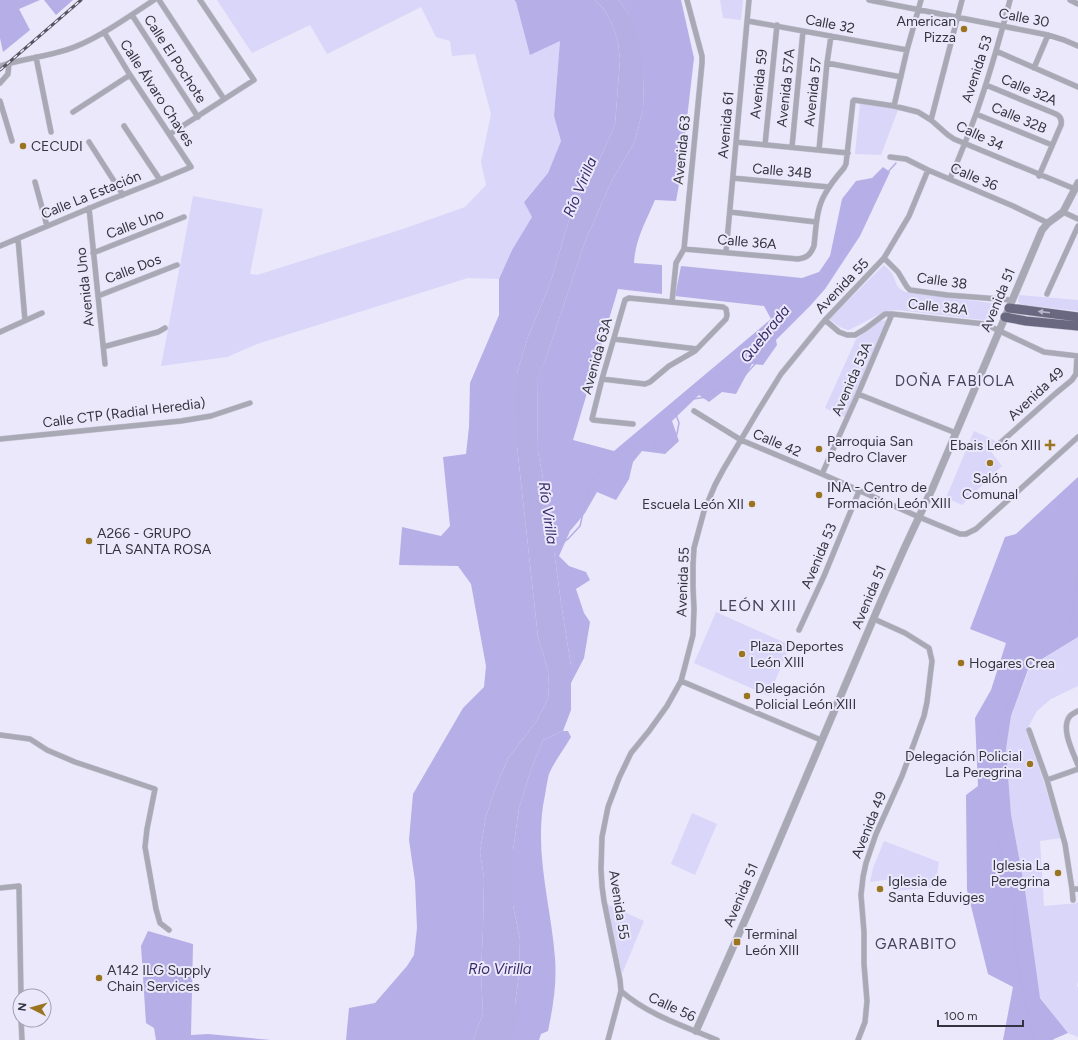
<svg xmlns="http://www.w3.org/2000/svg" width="1078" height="1040" font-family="Figtree,sans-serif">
  <rect width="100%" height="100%" fill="#eae8fa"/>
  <path fill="#dad6f9" d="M 217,0 L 514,0 L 560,41 L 554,116 L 561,141 L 548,173 L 524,201 L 532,217 L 512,250 L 499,279 L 468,278 L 257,344 L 227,357 L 161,366 L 193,196 L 263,209 L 250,274 L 257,275 L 403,229 L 465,207 L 486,185 L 481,162 L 491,114 L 475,54 L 452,56 L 450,41 L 436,37 L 421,7 L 327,54 L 310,25 L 252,53 Z
    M 720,0 L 743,0 L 741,20 L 723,18 Z
    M 860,103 L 887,107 L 898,110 L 881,155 L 855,154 Z
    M 884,265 C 886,267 889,269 891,272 C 897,280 894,288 906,292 L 999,304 L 992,321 L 897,310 L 887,311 L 880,314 L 849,330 C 841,329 836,324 829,319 Z
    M 1019,295 L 1078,300 L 1078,311 L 1024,305 L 1019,303 L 1018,301 Z
    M 888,320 L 846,418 L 825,408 L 856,339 L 879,321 Z
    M 974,431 L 998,442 L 989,449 L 1002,466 L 962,505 L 946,498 Z
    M 716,612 L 790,645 L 769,696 L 694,663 Z
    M 1078,637 L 1078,686 L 1051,699 L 1037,711 L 1026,731 L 1042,776 L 1061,838 L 1040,841 L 1044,906 L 1078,903 L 1078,980 L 1077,986 L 1078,987 L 1078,1037 L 1068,1033 L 1039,996 L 1025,890 L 1011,814 L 1006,749 L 1011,716 L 1030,667 Z
    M 692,813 L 717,824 L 695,875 L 671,864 Z
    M 884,841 L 939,862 L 935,887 L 894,891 L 892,879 L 870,882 L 873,868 Z
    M 607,904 L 644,921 L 622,974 L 621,969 Z"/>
  <path fill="#b6aee6" d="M 0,0 L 40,0 L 19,9 L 30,30 L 3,52 L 0,38 Z
    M 44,0 L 73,0 L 56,15 Z
    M 514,0 L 595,0 L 604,9 L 613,26 L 618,42 L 620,60 L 615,125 L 588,185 L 574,203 L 550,284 L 528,337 L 517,373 L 517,446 L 538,637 L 542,650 L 548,671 L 549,686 L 548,699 L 536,722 L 509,757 L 498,781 L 486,816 L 480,852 L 484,878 L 483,929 L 481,972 L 483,1014 L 473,1040 L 346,1040 L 349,1008 L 375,1003 L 407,966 L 414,955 L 417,928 L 415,881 L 409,840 L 413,794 L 463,708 L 484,687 L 486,666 L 471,584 L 458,566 L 399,565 L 402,527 L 441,536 L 450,526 L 443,457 L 466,454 L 469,427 L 470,383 L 499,315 L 499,279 L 512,250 L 532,217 L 524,202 L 548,173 L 561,141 L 554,116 L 560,41 L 530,55 L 516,2 Z
    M 619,0 L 681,0 L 694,58 L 680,179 L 676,201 L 655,200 C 646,221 635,240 634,263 L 662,265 L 662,294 L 618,289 L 573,440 L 614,451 L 771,319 L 764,306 L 675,296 L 681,266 L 802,278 L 819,272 L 830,256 L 842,199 L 856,181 L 872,178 L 883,167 L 890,172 L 860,236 L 825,289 L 810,306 L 776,340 L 777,345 L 763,365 L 752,364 L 736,394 L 722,392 L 709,402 L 699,395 L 672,421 L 679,441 L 665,454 L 642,451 L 633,462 L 629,479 L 616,500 L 597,492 L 585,513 L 570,531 L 559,556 L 569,566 L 586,572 L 590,580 L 576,589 L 584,613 L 590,622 L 584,658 L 571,683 L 571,666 L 561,603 L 549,513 L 538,451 L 537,377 L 547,355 L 586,239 L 612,180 L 634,143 L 643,110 L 644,74 L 628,13 Z
    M 1078,477 L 1078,637 L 1029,667 L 1011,716 L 1006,749 L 1011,814 L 1025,890 L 1040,998 L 1068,1033 L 1054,1039 L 1053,1040 L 1003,1040 L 1013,987 L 988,974 L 967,890 L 966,795 L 978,786 L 975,718 L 991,690 L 1006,643 L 970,629 L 1005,537 L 1016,534 Z
    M 563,731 L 568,731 L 571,737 C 564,749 554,762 549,774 C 547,781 546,789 545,795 C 533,850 551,904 555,958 C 557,983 553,1007 548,1031 L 541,1034 L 539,1040 L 506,1040 L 514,1012 L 519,974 L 520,940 L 513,905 L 513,851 L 519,808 L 531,769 L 543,740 Z
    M 148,931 L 193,944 L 191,1035 L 208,1034 L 271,1040 L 156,1040 L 154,1028 L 146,1023 L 141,946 Z"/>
  <path fill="#b5aee5" d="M 595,0 L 619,0 L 628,13 L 639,40 L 644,74 L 643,110 L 634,143 L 612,180 L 586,239 L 547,355 L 537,378 L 538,451 L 549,513 L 561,603 L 571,666 L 571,710 L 563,731 L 543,740 L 531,769 L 519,808 L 513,851 L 513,905 L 520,940 L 519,974 L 514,1012 L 506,1040 L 473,1040 L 483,1014 L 481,972 L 483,929 L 484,878 L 480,852 L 486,816 L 498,781 L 509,757 L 536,722 L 548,699 L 549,686 L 548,671 L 542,650 L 538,637 L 517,446 L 514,397 L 517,373 L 528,337 L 550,284 L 574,203 L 588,185 L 615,125 L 620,60 L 618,42 L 613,26 L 604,9 Z"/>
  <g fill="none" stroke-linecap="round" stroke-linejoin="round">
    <path stroke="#b5aee5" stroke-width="1.5" d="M 553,548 L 568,539 L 580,526 L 590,483 L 601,469 L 610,460 L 633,443 L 651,438 L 655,442 L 655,448 L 663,451 L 672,446 L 677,434 L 679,423 L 675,412 L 684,404 L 693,399 L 707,397 L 746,374 L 756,363 L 761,352 L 820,285 L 836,264 L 869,193 L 896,163
      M 1034,1040 L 1024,998 L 1015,946 L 1014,898 L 998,842 L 997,798 L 997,744 L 999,725 L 1014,692 L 1024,664 L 1052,643 L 1072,620 L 1078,563"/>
    <path stroke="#b5aee5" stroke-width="10" d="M 500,1040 L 511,1028 L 514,1009"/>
    <g stroke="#c6c4d5" stroke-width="6">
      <path id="minor" d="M 159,0 L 224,99
        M 869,0 L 1048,35 L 1064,40 L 1078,46
        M 1070,0 L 1078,4
        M 132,15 L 198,117
        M 748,21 L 907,50
        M 996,51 L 1078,87
        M 36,57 L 51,132
        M 827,63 L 901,77
        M 0,66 C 22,59 44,57 66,50 C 95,41 128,17 154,0
        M 1034,68 L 1048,35
        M 0,83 L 8,74 L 9,63
        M 986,85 L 1056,114 C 1060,116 1062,120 1061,125 L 1039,176
        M 0,101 L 12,141
        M 894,106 L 907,50 L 921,0
        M 73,112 L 130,75
        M 976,114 L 1052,145
        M 931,120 L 962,0
        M 124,126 L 160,180
        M 170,134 L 254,80 L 200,0
        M 89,142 L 123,195
        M 736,142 L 848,153
        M 765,145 L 777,25
        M 792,147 L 803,31
        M 819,150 L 827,63 L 831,36
        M 890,157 L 906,159 L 928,170 L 1013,206 L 1048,223
        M 733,178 L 829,187
        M 950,179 C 959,158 968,136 976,114 C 989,77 1000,38 1010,0
        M 35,182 L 47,226
        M 89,208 L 105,364
        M 730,212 L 816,222
        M 1063,212 L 1078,219
        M 18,239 L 25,320
        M 0,246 L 102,203 L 160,180 L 191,167 L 130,75 L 104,32
        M 684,249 L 798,259 C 807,258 811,254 814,246 C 816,229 816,209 825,194 C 830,185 837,176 844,168 L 846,164 L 853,101 L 854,100 L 894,106 L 918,112 L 931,120 L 948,135 L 954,139 L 1075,189
        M 726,252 L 749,0
        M 93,253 L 184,217
        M 884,258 L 898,272 L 907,287 L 910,290 L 947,295 L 1012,300
        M 1047,294 L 1078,226
        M 98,296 L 177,265
        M 672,302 L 676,263 L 684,249 L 702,63 L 702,56 L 687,0
        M 825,320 L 839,332 L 847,335 L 855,335 L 865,329 L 885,314 L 892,314 L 985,324 L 1044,352 L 1078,356
        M 0,332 L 42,313
        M 614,339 L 697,349
        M 103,347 L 158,332 L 165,328
        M 602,379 L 645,384 L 650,382 L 669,366 L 695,351 L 726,319 L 727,315 L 726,309 L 723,307 L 629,298 L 625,300 L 602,379 L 592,419 L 593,420 L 633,424
        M 858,394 L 956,433
        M 694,411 L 741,440 L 822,474 L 919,517 L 960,534 L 966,534 L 976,529 L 1078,437
        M 0,439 L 181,421 L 211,416 L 250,403
        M 999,444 L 1055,394 L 1072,380 L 1076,374 L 1077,356
        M 822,474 L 858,394 L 892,314
        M 799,630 L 824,576 L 859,491
        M 681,681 L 821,740
        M 1078,711 C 1076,712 1072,714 1070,716 C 1060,728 1073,752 1078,765
        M 1029,730 L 1047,780 L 1065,844 L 1072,889
        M 0,735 L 30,739 L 47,750 L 75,762 L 155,789 L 147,829 L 145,847 L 156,909 L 160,923 L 169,930
        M 1047,780 L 1078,769
        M 0,888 L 19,886 L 21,996
        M 1073,900 L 1072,889 L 1078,889
        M 621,991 C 648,1015 684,1026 717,1040
        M 21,1020 L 22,1040
        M 608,1040 L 621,991 L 620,980 L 604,901 L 602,886 L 601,869 L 602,837 L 608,807 L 619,778 L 631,753 L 649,731 L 667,706 L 681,681 L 685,666 L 693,635 L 694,609 L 693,587 L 693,564 L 694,548 L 704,511 L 715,485 L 723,470 L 758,411 L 781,374 L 825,320 L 884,258 L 909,216 L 928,170
        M 858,1040 L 865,1022 L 867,1001 L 864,964 L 864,932 L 861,895 L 863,877 L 866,863 L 876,834 L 902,776 L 924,716 L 927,702 L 932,661 L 929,648 L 905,633 L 874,619"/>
    </g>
    <g stroke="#c6c4d5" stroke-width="8">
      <path id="tertiary" d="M 696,1031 L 753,902 L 881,601 L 904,549 L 933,487 L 1042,230 L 1048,223 L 1063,212 L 1078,183"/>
    </g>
    <g stroke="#c6c4d5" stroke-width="10">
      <path id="trunk" d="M 1009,308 L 1078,317
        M 1005,317 L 1026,321 L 1078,326"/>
    </g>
    <use href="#minor" stroke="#a9a8b5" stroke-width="5"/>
    <use href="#tertiary" stroke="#a9a8b5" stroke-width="7"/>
    <use href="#trunk" stroke="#6a6880" stroke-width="9"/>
    <g stroke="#575562" stroke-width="3">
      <path id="rail" d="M 0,70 L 81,0"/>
    </g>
    <use href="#rail" stroke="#eae8fa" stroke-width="1.5" stroke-dasharray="4.5" stroke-linecap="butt"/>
  </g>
  <defs><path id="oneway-solid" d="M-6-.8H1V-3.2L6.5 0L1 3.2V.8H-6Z"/></defs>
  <use fill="#b7b5c9" href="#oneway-solid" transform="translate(1044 312) rotate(-173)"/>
  <g fill="#9a741f" stroke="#eae8fa" stroke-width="1.5">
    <circle cx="964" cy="29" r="4"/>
    <circle cx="23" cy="146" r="4"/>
    <path d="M1048 439h4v4h4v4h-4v4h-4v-4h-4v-4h4z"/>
    <circle cx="819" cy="449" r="4"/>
    <circle cx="990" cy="463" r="4"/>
    <circle cx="819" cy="495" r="4"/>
    <circle cx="752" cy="504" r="4"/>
    <circle cx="89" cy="541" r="4"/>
    <circle cx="742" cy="654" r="4"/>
    <circle cx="961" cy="663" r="4"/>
    <circle cx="747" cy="696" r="4"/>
    <circle cx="1030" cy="764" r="4"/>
    <circle cx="1058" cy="873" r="4"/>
    <circle cx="880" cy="889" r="4"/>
    <rect x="733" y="938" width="8" height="8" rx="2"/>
    <circle cx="99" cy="978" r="4"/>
  </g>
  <g text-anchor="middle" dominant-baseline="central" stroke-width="4" stroke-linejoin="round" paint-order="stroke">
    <g font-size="14" fill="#35333f" stroke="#eae8fa">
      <text transform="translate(1024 18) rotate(11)">Calle 30</text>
      <text transform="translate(830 24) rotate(11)">Calle 32</text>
      <text transform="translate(175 59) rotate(57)">Calle El Pochote</text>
      <text transform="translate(977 69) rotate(-72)">Avenida 53</text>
      <text transform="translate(759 84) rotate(-84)">Avenida 59</text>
      <text transform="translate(786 88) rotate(-84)">Avenida 57A</text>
      <text transform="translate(1029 90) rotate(23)">Calle 32A</text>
      <text transform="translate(813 92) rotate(-84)">Avenida 57</text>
      <text transform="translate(157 93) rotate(57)">Calle Álvaro Chaves</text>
      <text transform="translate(1019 118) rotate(23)">Calle 32B</text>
      <text transform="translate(726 125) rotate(-85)">Avenida 61</text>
      <text transform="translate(980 136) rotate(25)">Calle 34</text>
      <text transform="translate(682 150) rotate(-84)">Avenida 63</text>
      <text transform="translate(782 171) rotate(5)">Calle 34B</text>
      <text transform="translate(974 177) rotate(23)">Calle 36</text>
      <text transform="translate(91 195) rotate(-22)">Calle La Estación</text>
      <text transform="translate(135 224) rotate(-21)">Calle Uno</text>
      <text transform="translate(747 242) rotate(5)">Calle 36A</text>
      <text transform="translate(133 269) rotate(-21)">Calle Dos</text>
      <text transform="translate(942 281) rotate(8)">Calle 38</text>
      <text transform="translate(842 286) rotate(-46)">Avenida 55</text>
      <text transform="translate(85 287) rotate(-96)">Avenida Uno</text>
      <text transform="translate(998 300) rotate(-67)">Avenida 51</text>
      <text transform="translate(938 307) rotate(6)">Calle 38A</text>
      <text transform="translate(597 356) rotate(-74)">Avenida 63A</text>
      <text transform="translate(852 379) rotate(-66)">Avenida 53A</text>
      <text transform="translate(1036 394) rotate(-43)">Avenida 49</text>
      <text transform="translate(124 413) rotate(-7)">Calle CTP (Radial Heredia)</text>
      <text transform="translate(777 443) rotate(23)">Calle 42</text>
      <text transform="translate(819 556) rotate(-67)">Avenida 53</text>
      <text transform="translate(683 582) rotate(-88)">Avenida 55</text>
      <text transform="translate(869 597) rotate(-67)">Avenida 51</text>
      <text transform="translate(869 825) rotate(-68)">Avenida 49</text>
      <text transform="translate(741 895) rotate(-67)">Avenida 51</text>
      <text transform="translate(619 905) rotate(81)">Avenida 55</text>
      <text transform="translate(672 1007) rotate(25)">Calle 56</text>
    </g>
    <g font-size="14" fill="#35333f" stroke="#eae8fa" text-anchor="start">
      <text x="956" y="21" text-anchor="end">American<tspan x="956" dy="16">Pizza</tspan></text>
      <text x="31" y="146">CECUDI</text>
      <text x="827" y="441">Parroquia San<tspan x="827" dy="16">Pedro Claver</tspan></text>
      <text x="1041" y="445" text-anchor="end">Ebais León XIII</text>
      <text x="990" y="478" text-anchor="middle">Salón<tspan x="990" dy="16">Comunal</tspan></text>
      <text x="827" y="487">INA - Centro de<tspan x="827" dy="16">Formación León XIII</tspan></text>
      <text x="744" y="504" text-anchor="end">Escuela León XII</text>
      <text x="97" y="533">A266 - GRUPO<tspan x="97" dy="16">TLA SANTA ROSA</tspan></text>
      <text x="750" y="646">Plaza Deportes<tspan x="750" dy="16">León XIII</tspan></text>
      <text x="969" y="663">Hogares Crea</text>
      <text x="755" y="688">Delegación<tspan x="755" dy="16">Policial León XIII</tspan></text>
      <text x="1022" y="756" text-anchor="end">Delegación Policial<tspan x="1022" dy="16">La Peregrina</tspan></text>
      <text x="1050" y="865" text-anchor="end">Iglesia La<tspan x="1050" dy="16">Peregrina</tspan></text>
      <text x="888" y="881">Iglesia de<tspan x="888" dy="16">Santa Eduviges</tspan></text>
      <text x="745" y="934">Terminal<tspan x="745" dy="16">León XIII</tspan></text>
      <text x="107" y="970">A142 ILG Supply<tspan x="107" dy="16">Chain Services</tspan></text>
    </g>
    <g font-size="15" font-style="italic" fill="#39296a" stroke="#eae8fa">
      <text transform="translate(580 187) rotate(-67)">Río Virilla</text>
      <text transform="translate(765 334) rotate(-51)">Quebrada</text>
      <text transform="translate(548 513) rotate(82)">Río Virilla</text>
      <text x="500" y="969">Río Virilla</text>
    </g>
    <g font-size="15" letter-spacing="1" fill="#46435b" stroke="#eae8fa">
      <text x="955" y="381">DOÑA FABIOLA</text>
      <text x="916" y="944">GARABITO</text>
    </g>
    <g font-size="16" letter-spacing="1" fill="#46435b" stroke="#eae8fa">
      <text x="758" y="605">LEÓN XIII</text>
    </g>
  </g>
  <g transform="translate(32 1008) rotate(276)"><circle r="19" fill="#eae8fa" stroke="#a2a0af"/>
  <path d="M0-3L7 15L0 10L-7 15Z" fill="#9a741f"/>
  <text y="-6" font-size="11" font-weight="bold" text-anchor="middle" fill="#35333f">N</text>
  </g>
  <path d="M938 1020v6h85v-6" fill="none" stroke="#35333f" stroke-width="2"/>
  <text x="944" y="1020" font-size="12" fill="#35333f" stroke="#eae8fa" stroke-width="3" paint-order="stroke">100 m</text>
</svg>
